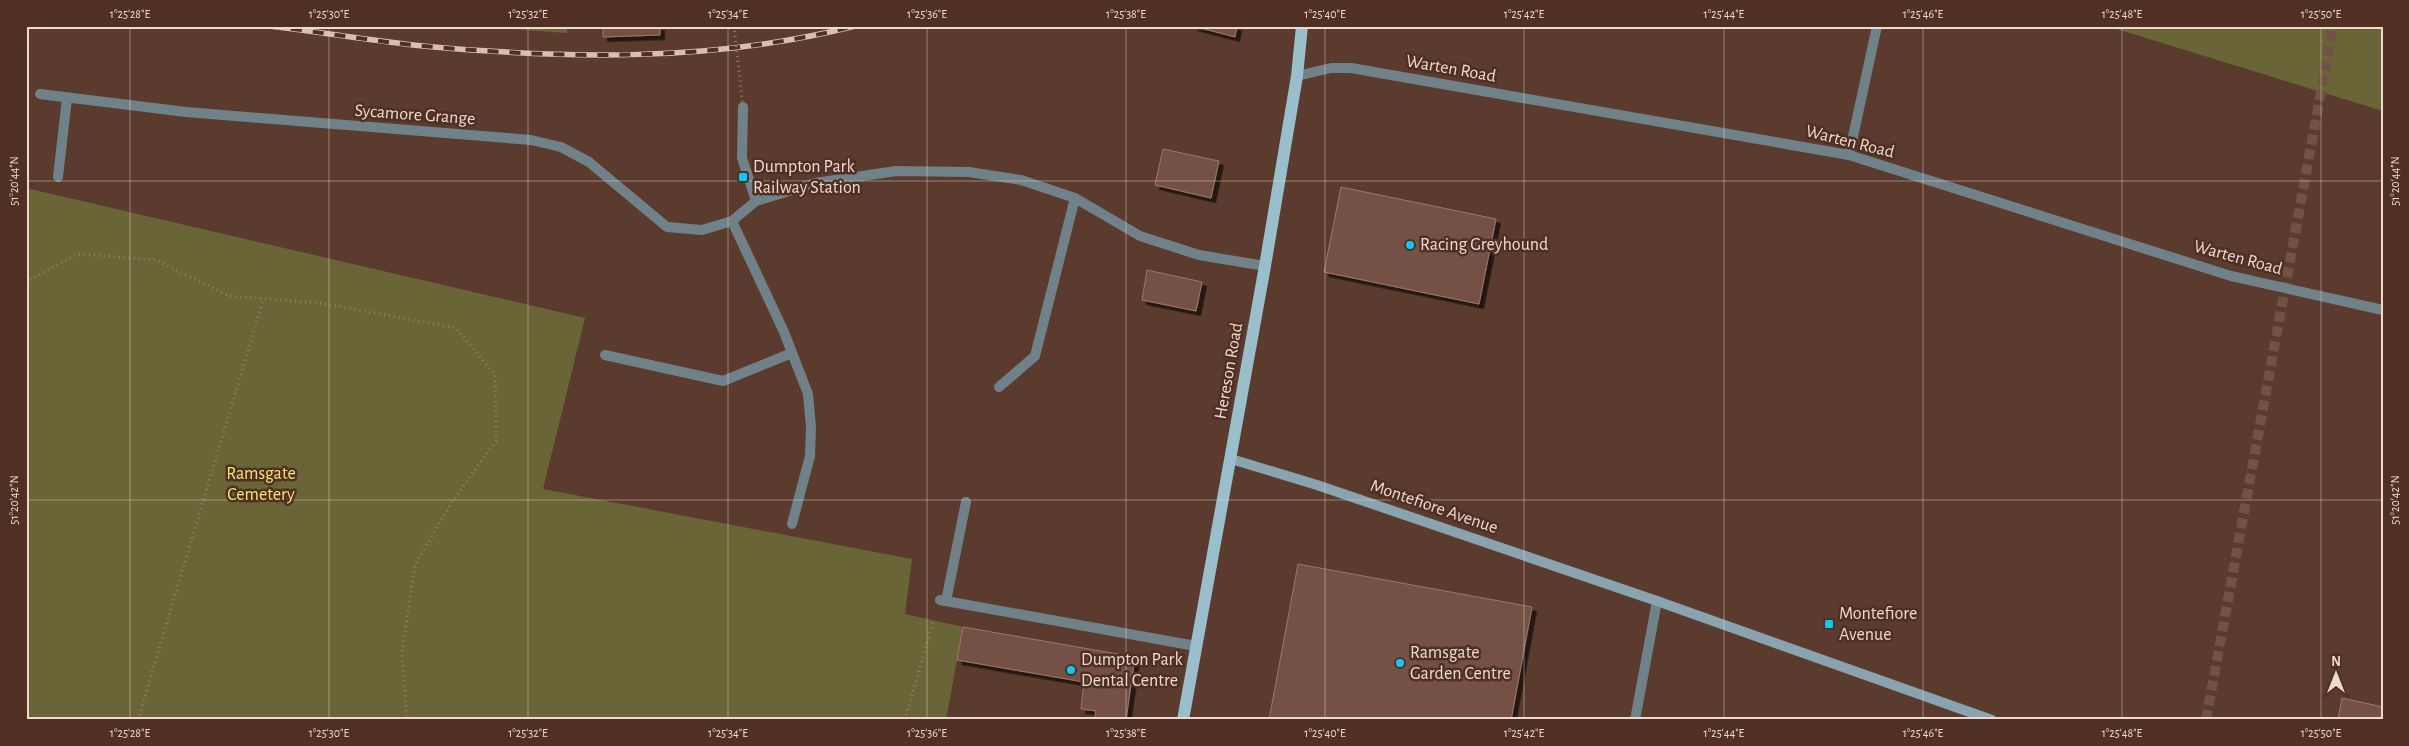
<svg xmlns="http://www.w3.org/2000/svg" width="2409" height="746" font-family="'Alegreya Sans',sans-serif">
  <defs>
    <filter id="shadow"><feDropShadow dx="4.5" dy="4.5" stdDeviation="0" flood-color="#0009"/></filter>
  </defs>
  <rect width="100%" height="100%" fill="#5b3b2d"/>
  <path fill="#6a6536" d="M 472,26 L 567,26 L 567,33 Z
    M 2107,26 L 2383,26 L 2383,111 Z
    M 26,188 L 585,318 L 543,489 L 912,559 L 905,614 L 963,627 L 946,720 L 26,720 Z"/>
  <path fill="#745144" stroke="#9c7769" filter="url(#shadow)" d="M 603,26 L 660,26 L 660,35 L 603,37 Z
    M 1193,26 L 1237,26 L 1235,37 Z
    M 1163,149 L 1219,161 L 1211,198 L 1155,185 Z
    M 1341,187 L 1496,219 L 1479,304 L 1324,272 Z
    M 1147,270 L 1202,282 L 1196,311 L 1142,300 Z
    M 1298,564 L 1532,607 L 1511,720 L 1269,720 Z
    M 963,627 L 1135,657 L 1126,720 L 1094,720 L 1096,711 L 1081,709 L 1084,682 L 957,660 Z
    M 2342,698 L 2383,707 L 2383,720 L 2338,720 Z"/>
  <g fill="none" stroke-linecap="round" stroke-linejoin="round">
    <path stroke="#715346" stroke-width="10" stroke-dasharray="10 5" stroke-linecap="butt" d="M 2206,720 L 2333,26"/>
    <path stroke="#977b70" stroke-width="3" stroke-dasharray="1 4" stroke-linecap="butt" d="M 26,282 L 78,254 L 156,260 L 229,296 L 320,303 L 456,328 L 495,375 L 496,441 L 453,500 L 415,565 L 402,653 L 407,720
      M 138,720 L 263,300
      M 905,720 L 933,622"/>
    <path stroke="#708289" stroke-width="10" d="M 743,107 L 742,158 L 756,201
      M 1849,155 L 1877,26
      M 999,387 L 1035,356 L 1075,198
      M 940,600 L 1196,646
      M 946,601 L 966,502
      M 1635,720 L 1657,601"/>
    <path stroke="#708289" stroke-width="10" d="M 1297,76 L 1331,68 L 1351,68 L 1849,155 L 2231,276 L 2383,310
      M 40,94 L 186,112 L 531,140 L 561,147 L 589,162 L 667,227 L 702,230 L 732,221 L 756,201 L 815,183 L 896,171 L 969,172 L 1021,180 L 1075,198 L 1140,236 L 1199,255 L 1265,266
      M 58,177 L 67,98
      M 732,221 L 784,332 L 808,394 L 811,427 L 810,456 L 792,524
      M 605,355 L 723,381 L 792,353"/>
    <path stroke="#88a4af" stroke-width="10" d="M 1231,459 L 1317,485 L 1657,601 L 1992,720"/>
    <path stroke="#9abfcc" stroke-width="12" d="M 1183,720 L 1265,266 L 1297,76 L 1302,26"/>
    <g stroke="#d6bfb6" stroke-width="5.5">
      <path id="rail" d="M 269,26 C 321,32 372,41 423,46 C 567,59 713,62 855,26"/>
    </g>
    <use href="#rail" stroke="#503023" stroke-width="4" stroke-dasharray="11" stroke-linecap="butt"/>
    <path stroke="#977b70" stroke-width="3" stroke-dasharray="1 4" stroke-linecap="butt" d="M 734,26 L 743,107"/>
  </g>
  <path fill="none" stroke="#eed9d1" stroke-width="1" stroke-opacity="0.45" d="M 130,26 L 130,720M 329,26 L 329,720M 528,26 L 528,720M 728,26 L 728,720M 927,26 L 927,720M 1126,26 L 1126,720M 1325,26 L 1325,720M 1524,26 L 1524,720M 1724,26 L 1724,720M 1923,26 L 1923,720M 2122,26 L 2122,720M 2321,26 L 2321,720M 26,181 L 2383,181M 26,500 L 2383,500"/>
  <g fill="#09cafa" stroke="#503023" stroke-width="2">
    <rect x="738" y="172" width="10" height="10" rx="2.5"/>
    <circle cx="1410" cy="245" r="5"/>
    <rect x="1824" y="619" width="10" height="10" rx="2.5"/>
    <circle cx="1400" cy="663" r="5"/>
    <circle cx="1071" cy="670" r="5"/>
  </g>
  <g text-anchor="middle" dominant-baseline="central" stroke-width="5" stroke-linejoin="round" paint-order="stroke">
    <g font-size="18" fill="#eed9d1" stroke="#503023">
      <text transform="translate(1451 69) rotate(10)">Warten Road</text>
      <text transform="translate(415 115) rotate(4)">Sycamore Grange</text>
      <text transform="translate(1850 142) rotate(14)">Warten Road</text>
      <text transform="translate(2238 258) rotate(15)">Warten Road</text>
      <text transform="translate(1229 371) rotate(-80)">Hereson Road</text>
      <text transform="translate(1434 507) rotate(19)">Montefiore Avenue</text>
    </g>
    <g font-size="18" fill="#eed9d1" stroke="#503023" text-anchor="start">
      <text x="753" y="167">Dumpton Park<tspan x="753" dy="21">Railway Station</tspan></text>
      <text x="1420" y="245">Racing Greyhound</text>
      <text x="1839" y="614">Montefiore<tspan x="1839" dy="21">Avenue</tspan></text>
      <text x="1410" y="653">Ramsgate<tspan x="1410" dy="21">Garden Centre</tspan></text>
      <text x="1081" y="660">Dumpton Park<tspan x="1081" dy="21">Dental Centre</tspan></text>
    </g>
    <g font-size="18" fill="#f2e572" stroke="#503023">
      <text x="261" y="474">Ramsgate<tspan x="261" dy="21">Cemetery</tspan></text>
    </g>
  </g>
  <rect width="2409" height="746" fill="none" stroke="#503023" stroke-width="55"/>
  <g transform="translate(2336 674)" stroke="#503023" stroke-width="4" paint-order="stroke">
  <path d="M0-4L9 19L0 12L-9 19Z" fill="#eed9d1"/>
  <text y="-8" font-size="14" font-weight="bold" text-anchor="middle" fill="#eed9d1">N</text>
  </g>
  <rect x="28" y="28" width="2354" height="690" fill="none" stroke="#eed9d1" stroke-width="2"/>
  <g font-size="12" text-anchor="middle" fill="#eed9d1">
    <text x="130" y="18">1°25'28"E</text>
    <text x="329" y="18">1°25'30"E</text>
    <text x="528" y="18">1°25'32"E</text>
    <text x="728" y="18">1°25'34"E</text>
    <text x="927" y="18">1°25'36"E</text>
    <text x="1126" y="18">1°25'38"E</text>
    <text x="1325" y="18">1°25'40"E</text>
    <text x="1524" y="18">1°25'42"E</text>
    <text x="1724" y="18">1°25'44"E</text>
    <text x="1923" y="18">1°25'46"E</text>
    <text x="2122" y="18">1°25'48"E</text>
    <text x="2321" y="18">1°25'50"E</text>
    <text transform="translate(14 181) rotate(-90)" y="4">51°20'44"N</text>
    <text transform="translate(2395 181) rotate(-90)" y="4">51°20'44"N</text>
    <text transform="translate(14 500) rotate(-90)" y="4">51°20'42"N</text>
    <text transform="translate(2395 500) rotate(-90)" y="4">51°20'42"N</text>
    <text x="130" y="737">1°25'28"E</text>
    <text x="329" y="737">1°25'30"E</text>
    <text x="528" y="737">1°25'32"E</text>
    <text x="728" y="737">1°25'34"E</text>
    <text x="927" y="737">1°25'36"E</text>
    <text x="1126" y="737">1°25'38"E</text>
    <text x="1325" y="737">1°25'40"E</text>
    <text x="1524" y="737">1°25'42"E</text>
    <text x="1724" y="737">1°25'44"E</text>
    <text x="1923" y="737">1°25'46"E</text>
    <text x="2122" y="737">1°25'48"E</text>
    <text x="2321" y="737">1°25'50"E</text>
  </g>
</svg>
